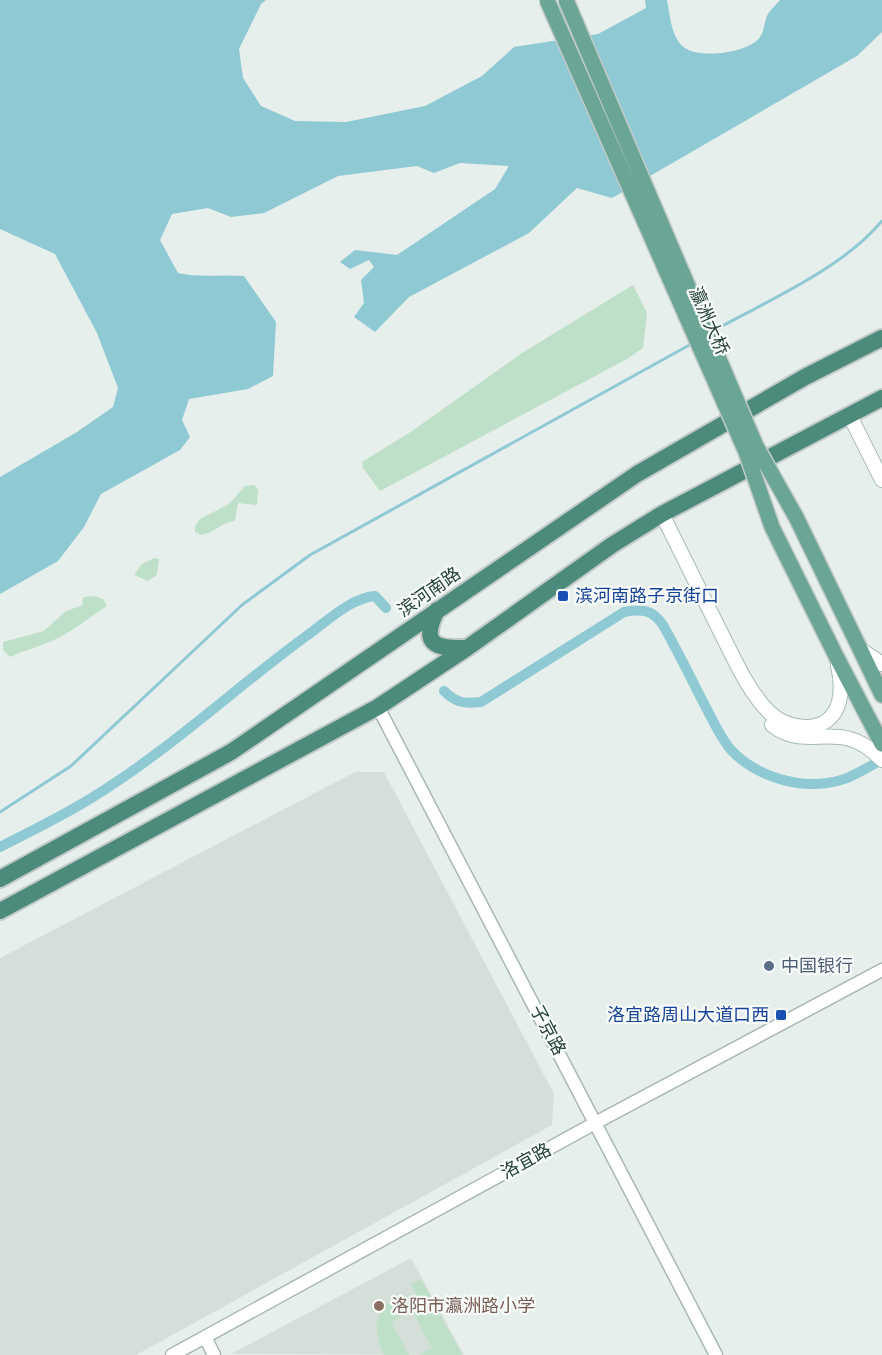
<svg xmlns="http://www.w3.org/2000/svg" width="882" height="1355" font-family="Jost,'Noto Sans SC',sans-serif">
  <rect width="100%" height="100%" fill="#e6efeb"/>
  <path fill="#d4dfda" d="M 355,772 L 384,772 L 554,1094 L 552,1125 L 136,1355 L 0,1355 L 0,958 Z
    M 411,1258 L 464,1355 L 231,1354 Z"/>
  <path fill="#bfe0c8" d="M 633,285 L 647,313 L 643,348 L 627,359 L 380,491 L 363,468 L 362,462 L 412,431 L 522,353 Z
    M 254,485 L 258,490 L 257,505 L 238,503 L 235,521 C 222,522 214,533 201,535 L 195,532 L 195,526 L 200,519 L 229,504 L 245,486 Z
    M 154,558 L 159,559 L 157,575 L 148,581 L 134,575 L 142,564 Z
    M 94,596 L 103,599 L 107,606 C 91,616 75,630 58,638 C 43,646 24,650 10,657 L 3,650 L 3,642 L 44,631 L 66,611 L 83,605 L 82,601 L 84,597 Z
    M 421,1279 L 462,1355 L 419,1355 L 432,1348 L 412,1311 L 391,1322 L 409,1355 L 384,1355 C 368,1326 378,1291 417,1296 L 411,1284 Z"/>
  <path fill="#8ec9d4" d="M 0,0 L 266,0 L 261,4 L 239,49 L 243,78 L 261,106 L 295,121 L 346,122 L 425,106 L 482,76 L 514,47 L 598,34 L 646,8 L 645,0 L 667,0 C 670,15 671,38 685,48 C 701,59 749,53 760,37 C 765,30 764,21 768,14 C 771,9 776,5 780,0 L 882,0 L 882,32 L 857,56 L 612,198 L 577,188 L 529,233 L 409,297 L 375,332 L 354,317 L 364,303 L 361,280 L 374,267 L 369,260 L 350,269 L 340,262 L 355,250 L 397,255 L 495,189 L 509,166 L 460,163 L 434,173 L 417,166 L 338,176 L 264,213 L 231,217 L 208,208 L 172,214 L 160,240 L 178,273 C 200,278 221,274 244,276 L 276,322 L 273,376 L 248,389 L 189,399 L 182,420 L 190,437 L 180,450 L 101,494 L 84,527 L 58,561 L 0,594 L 0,477 L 77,432 L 113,407 L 118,388 L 97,333 L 55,254 L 0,229 Z"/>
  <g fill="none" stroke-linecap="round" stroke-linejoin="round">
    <path stroke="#8ec9d4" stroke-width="3" d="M 711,332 C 767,301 842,269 882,221
      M 0,812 L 71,766 L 242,605 L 310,555 L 693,343"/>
    <path stroke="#8ec9d4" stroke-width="10" d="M 444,691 C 456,703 465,704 481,702 L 624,612 C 642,609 652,609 663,625 C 677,650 690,676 703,702 C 712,718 719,736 731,750 C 758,778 803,791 841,780 C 853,777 866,768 878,762
      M 0,847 C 31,831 63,816 93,797 C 168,751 234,689 305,637 C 325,623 350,598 375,596 L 386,608"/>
    <g stroke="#a8b8b2" stroke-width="15">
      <path id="tertiary" d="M 378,707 L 716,1355
        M 205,1337 L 214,1355
        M 172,1355 L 597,1122 L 882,970"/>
    </g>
    <g stroke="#a4bbb3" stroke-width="16">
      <path id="secondary" d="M 850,416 L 882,480
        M 662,514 C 681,552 700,591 719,629 C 733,656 747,690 769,712 C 789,732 830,735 839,702 C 842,689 841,678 838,666
        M 860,649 L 882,664
        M 772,725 C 808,754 840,715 882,760"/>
    </g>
    <g stroke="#c2cac8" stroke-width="18">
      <path id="primary" d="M 860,649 L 882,695
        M 837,658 L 882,744"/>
    </g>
    <g stroke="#c2cac8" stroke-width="20">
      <path id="trunk" d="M 437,610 C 421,643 433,649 466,648
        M 0,879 L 231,752 L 637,474 L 805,377 L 882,338
        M 0,911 L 378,707 L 467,648 L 612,545 L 662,514 L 882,398"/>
    </g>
    <use href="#tertiary" stroke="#fff" stroke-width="12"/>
    <use href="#secondary" stroke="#fff" stroke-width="14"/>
    <use href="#primary" stroke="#6aa596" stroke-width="15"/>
    <use href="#trunk" stroke="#4c8a7c" stroke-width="16"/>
    <g stroke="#c2cac8" stroke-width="18" stroke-linecap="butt">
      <path id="primary-bridge" d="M 547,0 L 746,452 L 772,527 L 837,658
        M 566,0 L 756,446 L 796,517 L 860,649"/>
    </g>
    <use href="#primary-bridge" stroke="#6aa596" stroke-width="15"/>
  </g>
  <g fill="#1a4fb4" stroke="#f7fbf9" stroke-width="2">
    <rect x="557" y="590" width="12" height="12" rx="3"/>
    <rect x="775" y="1009" width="12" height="12" rx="3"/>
  </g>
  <circle fill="#5c6f8a" stroke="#f7fbf9" stroke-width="2" cx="769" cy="966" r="6"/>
  <circle fill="#8d6e63" stroke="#f7fbf9" stroke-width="2" cx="379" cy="1306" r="6"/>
  <g text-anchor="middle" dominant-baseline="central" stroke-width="4.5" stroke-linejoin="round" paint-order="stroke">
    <g font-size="18" fill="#24423a" stroke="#f7fbf9">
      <text transform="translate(709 321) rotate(66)">瀛洲大桥</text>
      <text transform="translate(429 592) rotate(-35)">滨河南路</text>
      <text transform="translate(548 1030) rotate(62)">子京路</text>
      <text transform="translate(526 1161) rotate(-29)">洛宜路</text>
    </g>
    <g font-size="18" fill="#164399" stroke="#f7fbf9" text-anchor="start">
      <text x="575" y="596">滨河南路子京街口</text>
      <text x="769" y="1015" text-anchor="end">洛宜路周山大道口西</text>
    </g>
    <g font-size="18" fill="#4e5e75" stroke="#f7fbf9" text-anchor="start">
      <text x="781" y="966">中国银行</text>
    </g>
    <g font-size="18" fill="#785e54" stroke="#f7fbf9" text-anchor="start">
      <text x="391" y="1306">洛阳市瀛洲路小学</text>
    </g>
  </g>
</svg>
